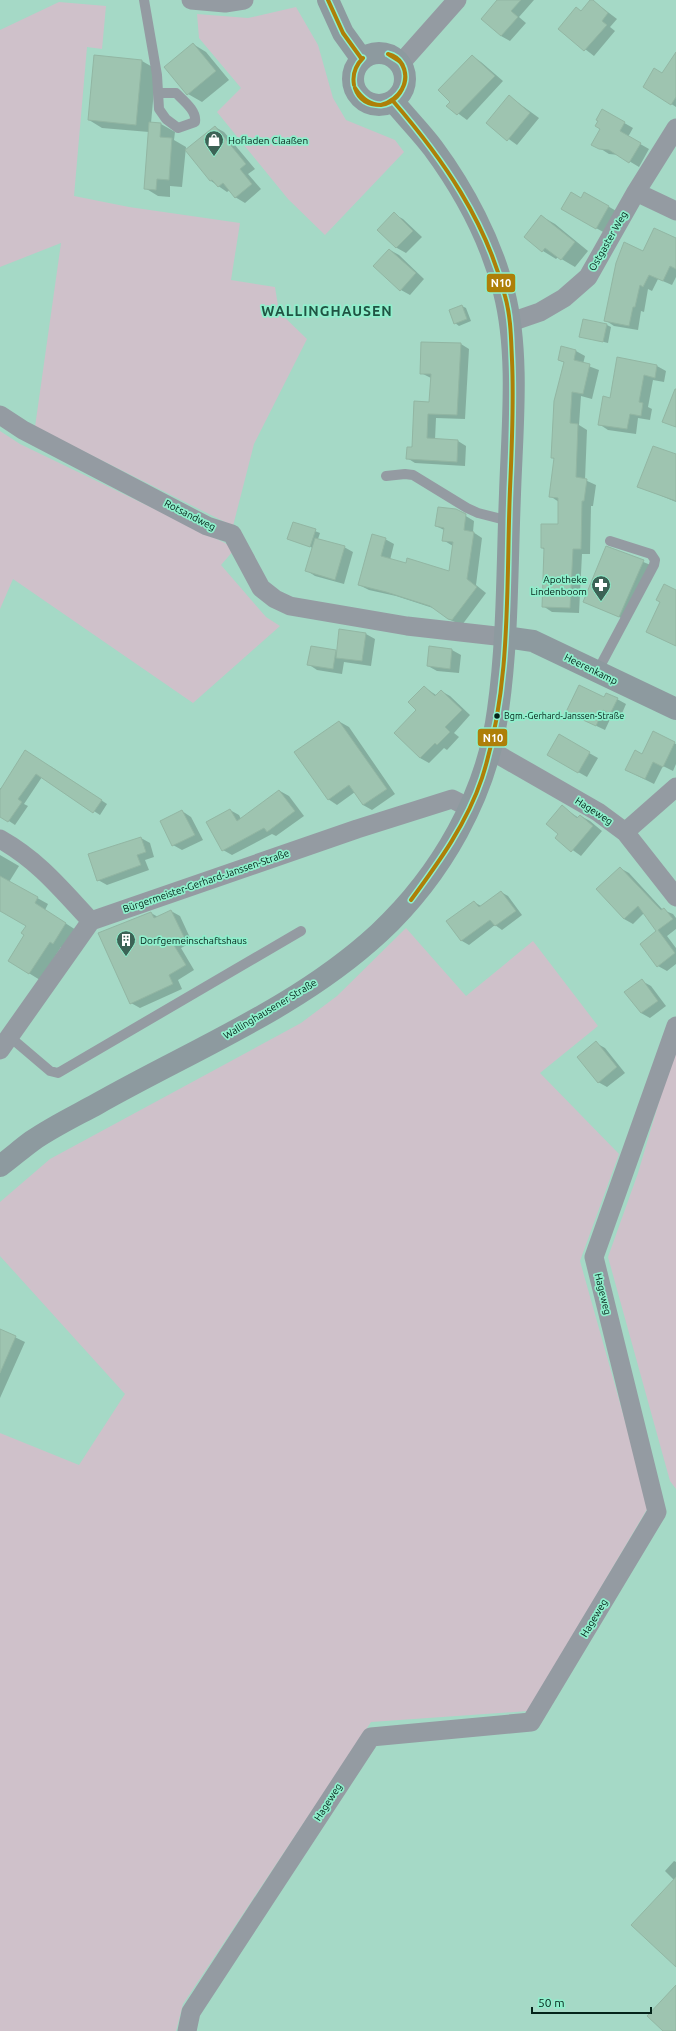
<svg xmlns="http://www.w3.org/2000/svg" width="676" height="2031" font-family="Ubuntu,sans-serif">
  <rect width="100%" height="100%" fill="#a5d9c6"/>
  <path fill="#cfc1ca" d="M 59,2 L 106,6 L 102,49 L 87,47 L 74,196 L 129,207 L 240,223 L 231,280 L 275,287 L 279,312 L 307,339 L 254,444 L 233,526 L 35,427 L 61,243 L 0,267 L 0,30 Z
    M 296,7 L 318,45 L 333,98 L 346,120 L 395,140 L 404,152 L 325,235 L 288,199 L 217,112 L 241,88 L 199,38 L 197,14 L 248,18 Z
    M 0,431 L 20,444 L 225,543 L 234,550 L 221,565 L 266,617 L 280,626 L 193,703 L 13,579 L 0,609 Z
    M 406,928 L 466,996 L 533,941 L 598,1026 L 540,1073 L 619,1154 L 580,1261 L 649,1506 L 528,1711 L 371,1722 L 183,2004 L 176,2031 L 0,2031 L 0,1433 L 79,1465 L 125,1394 L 0,1256 L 0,1202 L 50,1159 L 301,1023 L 337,996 Z
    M 676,1044 L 676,1489 L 670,1481 L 608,1257 L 638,1173 Z"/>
  <path fill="#0003" d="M 498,0 L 534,0 L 519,17 L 526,23 L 510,41 L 501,36 Z
    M 592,0 L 617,19 L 610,27 L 615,31 L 594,56 L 559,29 L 576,8 L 582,12 Z
    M 193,44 L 206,52 L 229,80 L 202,102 L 188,94 Z
    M 95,56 L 142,61 L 156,69 L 151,123 L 161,124 L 175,132 L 174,140 L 186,147 L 182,187 L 170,186 L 170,197 L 158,196 L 145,188 L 149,132 L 102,128 L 89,120 Z
    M 472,56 L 481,62 L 503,81 L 467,120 L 448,106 L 452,101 Z
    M 676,60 L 676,107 L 644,86 L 663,74 Z
    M 509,96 L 539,118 L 517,145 L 487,123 Z
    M 602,110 L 633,128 L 628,137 L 649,149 L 639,167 L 619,155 L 609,154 L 593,144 L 602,128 Z
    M 215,127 L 224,132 L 255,169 L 248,174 L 261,189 L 245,203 L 235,197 L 230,190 L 227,192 L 211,181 Z
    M 585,193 L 618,212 L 605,233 L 562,209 L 581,199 Z
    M 394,214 L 403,219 L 422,237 L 406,253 L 397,248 L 378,230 Z
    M 541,216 L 555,224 L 588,251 L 575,267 L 558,257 L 556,259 L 543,251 L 525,237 Z
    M 676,240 L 676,277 L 672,285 L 658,279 L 652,291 L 648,289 L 644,312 L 641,311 L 638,330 L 614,326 L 605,320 L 643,252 Z
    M 390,250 L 399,255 L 424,279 L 410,295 L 401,290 Z
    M 462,306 L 466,308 L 471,321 L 459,326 L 455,323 Z
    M 607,325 L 611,327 L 608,343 L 580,336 Z
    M 461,344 L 469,349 L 465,419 L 436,418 L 435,440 L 458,441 L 466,446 L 465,466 L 415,463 L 407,458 L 430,403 L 431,378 L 421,373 Z
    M 562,348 L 576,351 L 585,356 L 583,364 L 599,370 L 592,399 L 581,396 L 579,425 L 587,430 L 585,480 L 596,485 L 593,506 L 591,506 L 590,554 L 582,554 L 579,613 L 552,612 L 543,606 L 545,550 L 542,548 L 559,525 L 559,502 L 550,496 L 555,459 L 552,458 L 565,363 L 559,360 Z
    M 657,366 L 666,371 L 664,382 L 653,380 L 648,407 L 652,409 L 650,420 L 638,418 L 636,434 L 608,430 L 599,424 L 610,399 Z
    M 676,455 L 676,502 L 638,486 Z
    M 456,510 L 474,521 L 473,532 L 482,538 L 476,585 L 486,593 L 462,625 L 448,619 L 436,609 L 396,596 L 369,590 L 359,585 L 385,539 L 394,544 L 390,560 L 449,573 L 453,546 L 443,540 L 444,530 L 436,526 Z
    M 294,523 L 320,533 L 318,539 L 344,547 L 353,552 L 344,584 L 315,576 L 306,570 L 313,548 L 289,539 Z
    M 607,547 L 653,566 L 628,621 L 585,602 Z
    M 366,634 L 375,639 L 371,666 L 344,662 L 342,674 L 317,670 L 308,664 L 311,647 L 337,652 Z
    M 430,647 L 452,650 L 461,655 L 459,673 L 437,671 L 428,666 Z
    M 424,687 L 436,695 L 441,691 L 450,696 L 470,715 L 454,733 L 459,737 L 447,750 L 444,748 L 429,763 L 420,758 L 417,710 Z
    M 605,698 L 617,699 L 626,704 L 620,718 L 612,715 L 605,730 L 567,712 Z
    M 340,722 L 349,727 L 395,794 L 372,810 L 363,805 L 355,792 L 337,805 L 328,799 Z
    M 653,732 L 676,744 L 676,764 L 673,771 L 663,766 L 654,784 L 636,775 Z
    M 559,736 L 598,758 L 587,777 L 548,755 Z
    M 50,766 L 107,804 L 100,815 L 42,777 L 24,804 L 28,806 L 15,825 L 0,815 L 0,788 L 2,789 Z
    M 280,791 L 289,796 L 304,816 L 276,836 L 272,834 L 232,855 L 223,850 L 230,810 L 239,815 L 241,819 Z
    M 562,807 L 579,818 L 581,816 L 590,821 L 602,831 L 581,856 L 556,838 L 560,834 Z
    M 182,811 L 191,817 L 203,840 L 182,850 L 173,845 Z
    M 141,838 L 150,843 L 154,857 L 145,860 L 149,870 L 107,885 L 98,880 Z
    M 0,855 L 19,866 L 9,882 L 48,904 L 45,910 L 76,930 L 64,949 L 61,947 L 40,980 L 9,961 L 26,935 L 27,926 L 0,910 Z
    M 620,868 L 629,873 L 663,910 L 673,914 L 676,918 L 676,929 L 667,936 L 676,948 L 676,964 L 667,971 L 658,966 L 658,931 L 644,913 L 633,924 L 624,919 Z
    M 501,892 L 508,896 L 522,915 L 502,930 L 495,925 L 469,945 L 462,941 L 448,922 L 474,902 L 481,906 Z
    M 171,911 L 180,916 L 192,942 L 181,948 L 194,970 L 178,980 L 182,989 L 140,1008 L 131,1003 L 151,913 L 158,917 Z
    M 642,981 L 651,986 L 666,1006 L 650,1018 L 641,1013 Z
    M 596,1043 L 605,1048 L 625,1073 L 607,1087 L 598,1082 Z
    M 0,1330 L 25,1342 L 0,1398 Z
    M 674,1861 L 676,1862 L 676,1966 L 674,1880 L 665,1871 Z"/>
  <path fill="#9ec4b0" stroke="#92b6a3" d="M 497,0 L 521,0 L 511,11 L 518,17 L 501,36 L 481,19 Z
    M 590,0 L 593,0 L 608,13 L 602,21 L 607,25 L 584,51 L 558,29 L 576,7 L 581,11 Z
    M 193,43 L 216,71 L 187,95 L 164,67 Z
    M 676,52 L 676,97 L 671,105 L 643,87 L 654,68 L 662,73 Z
    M 94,55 L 142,60 L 136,125 L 88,120 Z
    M 472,55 L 495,76 L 457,115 L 446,106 L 450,102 L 438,90 Z
    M 509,95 L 530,113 L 507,141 L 486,123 Z
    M 602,109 L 625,122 L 620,131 L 641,143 L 629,163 L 609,150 L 599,149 L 591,145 L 600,129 L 595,126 L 598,121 L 596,120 Z
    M 149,122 L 161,123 L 160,137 L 172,138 L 169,180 L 157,179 L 156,190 L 144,189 Z
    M 215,126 L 246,164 L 240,169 L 252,184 L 235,198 L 223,183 L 218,187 L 212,180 L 210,181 L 185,150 Z
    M 571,192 L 581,198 L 584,192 L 609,206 L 596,229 L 561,209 Z
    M 394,212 L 413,231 L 396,248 L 377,230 Z
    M 541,215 L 575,242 L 561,260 L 545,248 L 542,252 L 524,237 Z
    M 654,228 L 676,238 L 676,269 L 670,266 L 663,281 L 649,275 L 643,287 L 640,285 L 635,307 L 633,307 L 629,326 L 604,321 L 616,263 L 624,242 L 643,251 Z
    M 389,249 L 416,273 L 400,291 L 373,266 Z
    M 462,305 L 467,319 L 454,324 L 449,310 Z
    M 583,319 L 607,324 L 603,342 L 579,337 Z
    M 421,342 L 461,343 L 457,415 L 428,414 L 427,438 L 458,440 L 457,462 L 406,459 L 407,447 L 412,447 L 414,401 L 429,402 L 431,374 L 420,374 Z
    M 561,346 L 576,350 L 574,360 L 590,364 L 583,394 L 572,392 L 570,423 L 578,424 L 576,477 L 587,479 L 584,501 L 582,501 L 581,549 L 573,549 L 570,608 L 542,607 L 544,548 L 541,548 L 541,524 L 558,524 L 558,498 L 549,497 L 554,458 L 551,458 L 554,401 L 564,362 L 558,360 Z
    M 617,357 L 657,365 L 655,378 L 644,375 L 639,402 L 643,403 L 641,416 L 630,414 L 627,429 L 598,425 L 603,396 L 610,398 Z
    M 675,389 L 676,389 L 676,427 L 662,422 Z
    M 653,446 L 676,454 L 676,501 L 637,487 Z
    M 438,507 L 456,509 L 466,514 L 464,530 L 474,532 L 467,579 L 477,587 L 452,620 L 448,619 L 430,606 L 386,592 L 358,585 L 372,534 L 386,538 L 381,556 L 406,563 L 407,558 L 449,571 L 453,542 L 442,541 L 444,528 L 435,526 Z
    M 293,522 L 316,529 L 310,547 L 287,539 Z
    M 315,538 L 345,546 L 335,580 L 305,571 Z
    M 606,546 L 644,560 L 619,617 L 583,602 Z
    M 664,584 L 676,590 L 676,646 L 646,632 L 660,602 L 656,600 Z
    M 339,629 L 366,633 L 362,661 L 336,658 Z
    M 311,646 L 336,650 L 333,669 L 307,665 Z
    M 429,646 L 452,649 L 450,669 L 427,666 Z
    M 579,685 L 604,697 L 606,693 L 618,698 L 610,714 L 603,710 L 596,726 L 566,712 Z
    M 424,686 L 435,696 L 441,690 L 462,710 L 445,727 L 450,732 L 437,745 L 435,743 L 420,758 L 394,733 L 416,710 L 408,702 Z
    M 339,721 L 387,789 L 363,805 L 349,785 L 328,800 L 294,752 Z
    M 653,731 L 675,742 L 663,767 L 653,762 L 645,779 L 625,770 L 635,750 L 642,754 Z
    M 559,734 L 590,752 L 578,773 L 547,755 Z
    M 25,750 L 102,800 L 93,813 L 36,774 L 18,799 L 22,802 L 8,822 L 0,817 L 0,790 Z
    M 279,790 L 295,811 L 267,832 L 264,828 L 222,851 L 206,822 L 230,809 L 237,821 Z
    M 562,805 L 577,818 L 580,815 L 593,826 L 571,852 L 555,838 L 558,834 L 546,824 Z
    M 182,810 L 195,835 L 172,846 L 160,821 Z
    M 141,837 L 146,852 L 137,855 L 141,865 L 97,881 L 88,854 Z
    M 620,867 L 661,910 L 664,908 L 673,919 L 658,930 L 675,953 L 657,967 L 640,944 L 656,931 L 638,906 L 624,919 L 596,889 Z
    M 0,876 L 38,897 L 35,903 L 66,923 L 53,944 L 50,942 L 29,974 L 8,961 L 24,935 L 21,933 L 26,926 L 0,911 Z
    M 501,891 L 516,911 L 495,926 L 490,920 L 461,941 L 446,921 L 474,901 L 479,907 Z
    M 171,910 L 184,937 L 172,942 L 186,965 L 169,975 L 173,984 L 130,1004 L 98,933 L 151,912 L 154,918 Z
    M 642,979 L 658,1001 L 641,1013 L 624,992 Z
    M 596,1041 L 617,1067 L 598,1083 L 577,1057 Z
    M 0,1329 L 16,1336 L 0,1373 Z
    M 676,1877 L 676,1967 L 631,1925 Z
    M 676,1985 L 676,2031 L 663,2031 L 647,2016 Z"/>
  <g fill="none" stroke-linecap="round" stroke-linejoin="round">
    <path stroke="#949ba2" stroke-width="10" d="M 144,0 L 157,75 L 159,109 L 166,119 L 178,128 L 195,122 C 197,111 184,101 176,93 L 159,93
      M 386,476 L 405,474 L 413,475 L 467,508 L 478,513 L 509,521
      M 597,672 L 654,565 L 655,560 L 651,554 L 610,541
      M 10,1037 L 50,1071 L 58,1073 L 301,931"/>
    <path stroke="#949ba2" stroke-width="19" d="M 191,0 L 225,3 L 244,0
      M 401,63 L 457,0
      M 636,192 L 676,211
      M 511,322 L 540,312 L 564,298 L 588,277 L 636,192 L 676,128
      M 0,415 L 23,430 L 207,526 L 232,534 L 261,588 L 275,599 L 290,606 L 407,626 L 505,637
      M 490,750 L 598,812 L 625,832 L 676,897
      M 625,832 L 676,787
      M 0,839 C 39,861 61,889 91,921
      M 0,1050 L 91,921 L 357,829 L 452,799 L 470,808
      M 187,2031 L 191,2012 L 371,1737 L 531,1722 L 657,1512 L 594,1257 L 676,1026"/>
    <path stroke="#8d9a9f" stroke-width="22" d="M 328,0 L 343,33 L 361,58
      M353 79a26 26 0 1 1 52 0a26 26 0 1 1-52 0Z
      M 505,637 L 533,641 L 676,709
      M 0,1166 C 11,1158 21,1149 32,1141 C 52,1127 75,1116 97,1104 C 192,1050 298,1008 379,933 C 441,875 487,795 498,710 C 508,639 507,566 510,494 C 512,430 520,354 504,292 C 491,241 464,190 433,148 C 421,132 406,117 393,101"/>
    <g stroke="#8fefcc" stroke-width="7">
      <path id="bus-1" d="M 328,0 L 343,33 L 361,58
        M 354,85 C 352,74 355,66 363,58
        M 355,88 C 361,97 369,105 381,105
        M 355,88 C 359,100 368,105 381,105
        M 393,101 C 443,159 486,221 505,296 C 511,317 511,339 512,360 C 514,403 512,446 510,489 C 506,585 512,685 482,778 C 467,823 439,862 411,900
        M 381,105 C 398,100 413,82 401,63 C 399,60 392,57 388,54
        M 381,105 C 407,102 416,61 388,54"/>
    </g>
    <use href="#bus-1" stroke="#ae7f08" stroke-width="4"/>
  </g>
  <defs>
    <g id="shop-pin" transform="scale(1)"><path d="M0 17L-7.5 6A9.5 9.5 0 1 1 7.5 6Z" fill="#3c6356" stroke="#8fefcc"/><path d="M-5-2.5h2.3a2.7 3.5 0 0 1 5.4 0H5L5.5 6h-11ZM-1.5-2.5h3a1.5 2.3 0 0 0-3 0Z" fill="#fff"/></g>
    <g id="pharmacy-pin" transform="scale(1)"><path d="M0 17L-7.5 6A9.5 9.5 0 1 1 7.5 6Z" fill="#3c6356" stroke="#8fefcc"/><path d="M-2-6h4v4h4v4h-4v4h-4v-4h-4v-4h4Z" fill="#fff"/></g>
    <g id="building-pin" transform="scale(1)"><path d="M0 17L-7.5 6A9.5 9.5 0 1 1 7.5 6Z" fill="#3c6356" stroke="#8fefcc"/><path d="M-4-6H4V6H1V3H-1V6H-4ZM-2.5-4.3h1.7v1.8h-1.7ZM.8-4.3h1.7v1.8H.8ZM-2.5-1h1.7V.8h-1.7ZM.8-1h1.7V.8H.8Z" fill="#fff"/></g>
  </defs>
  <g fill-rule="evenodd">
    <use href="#shop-pin" x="214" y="140"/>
    <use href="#pharmacy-pin" x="601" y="585"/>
    <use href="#building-pin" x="126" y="940"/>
  </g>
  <circle fill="#042319" stroke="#8fefcc" stroke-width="1.5" cx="497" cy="716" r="3.5"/>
  <g text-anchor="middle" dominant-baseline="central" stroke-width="3.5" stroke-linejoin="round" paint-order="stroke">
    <g font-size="9" fill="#042319" stroke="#8fefcc" text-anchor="start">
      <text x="504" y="716">Bgm.-Gerhard-Janssen-Straße</text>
    </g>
    <g font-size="10" fill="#042319" stroke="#8fefcc" text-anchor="start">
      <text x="228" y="140">Hofladen Claaßen</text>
      <text x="587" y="579" text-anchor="end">Apotheke<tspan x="587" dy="12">Lindenboom</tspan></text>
      <text x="140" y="940">Dorfgemeinschaftshaus</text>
    </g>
    <g font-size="10" fill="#042319" stroke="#8fefcc">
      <text transform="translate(608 241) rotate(-60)">Ostgaster Weg</text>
      <text transform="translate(190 515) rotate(27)">Rotsandweg</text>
      <text transform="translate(591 669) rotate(26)">Heerenkamp</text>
      <text transform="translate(594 811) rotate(33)">Hageweg</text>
      <text transform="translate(206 881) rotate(-19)">Bürgermeister-Gerhard-Janssen-Straße</text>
      <text transform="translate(270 1009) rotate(-31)">Wallinghausener Straße</text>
      <text transform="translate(603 1294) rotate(76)">Hageweg</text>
      <text transform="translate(594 1618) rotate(-59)">Hageweg</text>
      <text transform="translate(328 1802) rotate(-57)">Hageweg</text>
    </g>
    <g font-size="14" font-weight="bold" letter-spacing="1" fill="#205443" stroke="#8fefcc">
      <text x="327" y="311">WALLINGHAUSEN</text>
    </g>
  </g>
  <g stroke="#8fefcc" stroke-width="1.5">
    <rect x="486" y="273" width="30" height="20" rx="4" fill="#ae7f08"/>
    <rect x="477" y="728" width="31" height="19" rx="4" fill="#ae7f08"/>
  </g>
  <g font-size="11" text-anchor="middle" font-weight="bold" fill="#fff">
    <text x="501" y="287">N10</text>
    <text x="493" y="742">N10</text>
  </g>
  <path d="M532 2007v6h119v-6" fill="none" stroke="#042319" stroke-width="2"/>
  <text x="538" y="2007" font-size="12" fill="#042319" stroke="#8fefcc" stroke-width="3" paint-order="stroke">50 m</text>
</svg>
